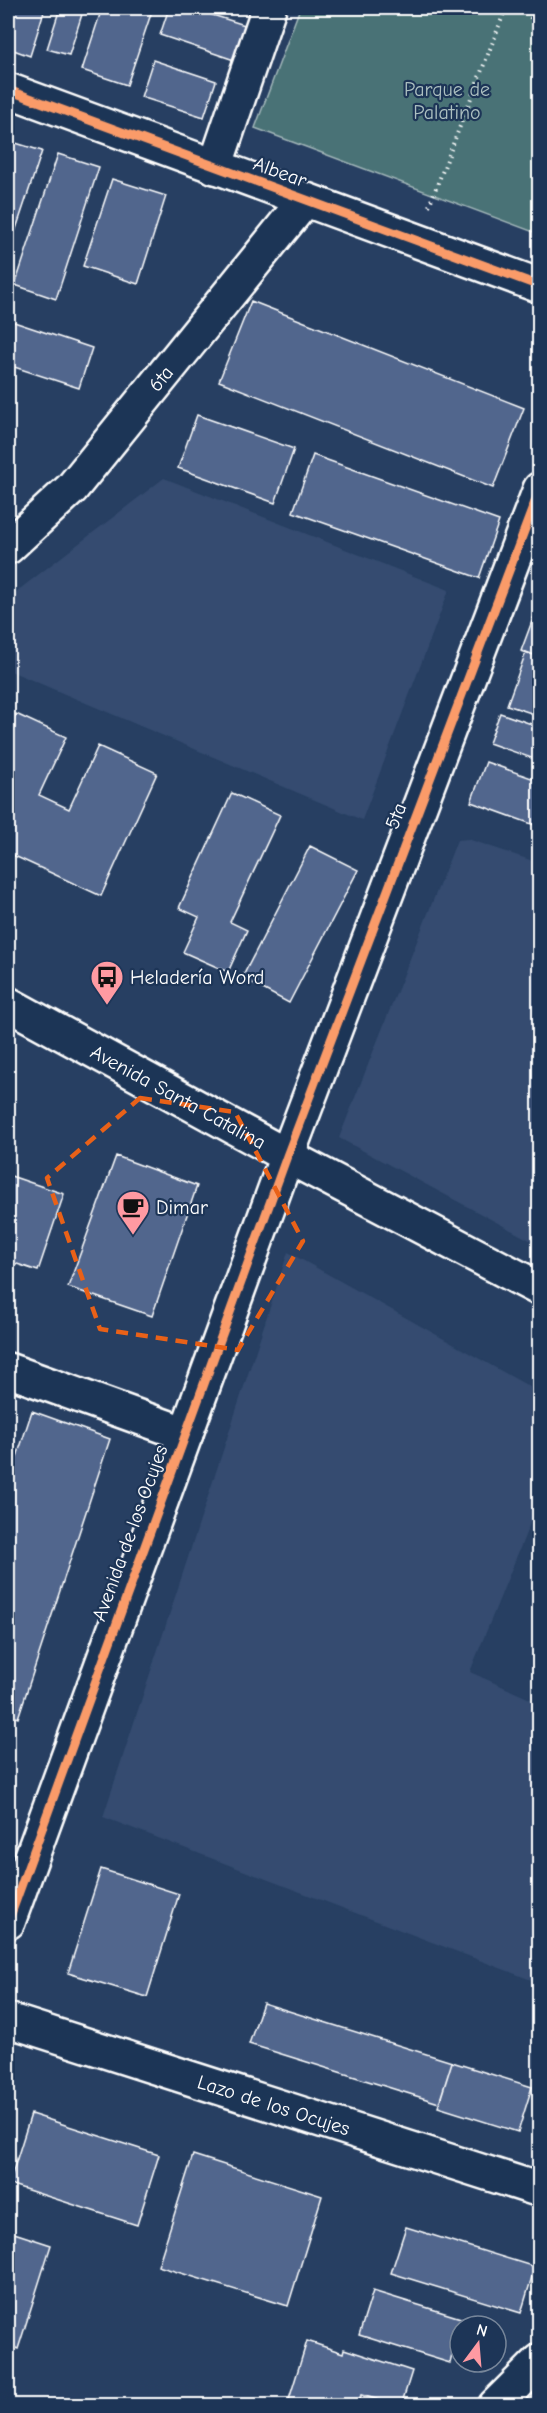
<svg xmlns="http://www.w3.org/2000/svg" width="547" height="2413" font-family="'Comic Neue',sans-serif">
  <rect width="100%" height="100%" fill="#273f62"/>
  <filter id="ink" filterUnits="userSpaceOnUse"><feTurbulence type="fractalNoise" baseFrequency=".0167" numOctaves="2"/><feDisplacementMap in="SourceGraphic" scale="12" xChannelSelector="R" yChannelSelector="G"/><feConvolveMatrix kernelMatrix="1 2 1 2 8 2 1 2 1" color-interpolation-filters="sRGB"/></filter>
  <g filter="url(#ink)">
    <path fill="#344b6f" d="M 164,478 L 449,590 L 362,820 L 8,670 L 8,598 Z
      M 468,839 L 539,863 L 539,1245 L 339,1138 L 457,840 Z
      M 288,1252 L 539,1392 L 539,1501 L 470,1672 L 539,1703 L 539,1983 L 103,1817 Z"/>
    <path fill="#497276" stroke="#a4b8ba" stroke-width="1.5" d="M 300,8 L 539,8 L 539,234 L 255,128 Z"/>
    <path fill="#51668d" stroke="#fff" stroke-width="1.5" d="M 8,8 L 45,8 L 30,56 L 8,48 Z
      M 60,8 L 84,8 L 69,55 L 47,49 Z
      M 102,8 L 153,8 L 127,85 L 82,70 Z
      M 169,8 L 190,8 L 248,26 L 237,61 L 160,35 Z
      M 153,60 L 216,81 L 204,117 L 141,97 Z
      M 9,141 L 42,151 L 15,232 L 8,229 Z
      M 58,154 L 99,167 L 56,299 L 15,285 Z
      M 112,179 L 166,196 L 138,284 L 83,266 Z
      M 251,301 L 524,408 L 493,488 L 219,381 Z
      M 8,320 L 92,348 L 79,388 L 8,365 Z
      M 197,415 L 294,449 L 275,503 L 178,468 Z
      M 313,455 L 499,521 L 479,578 L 293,512 Z
      M 537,608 L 540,609 L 540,657 L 521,651 Z
      M 526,652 L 540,657 L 540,716 L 507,705 Z
      M 500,713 L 540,727 L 540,761 L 489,743 Z
      M 16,714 L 66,737 L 39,795 L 69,809 L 98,746 L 157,773 L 101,896 L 8,853 L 8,733 Z
      M 486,762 L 540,781 L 540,827 L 471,802 Z
      M 232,793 L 280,815 L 230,922 L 247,930 L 228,972 L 183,952 L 199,917 L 179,908 Z
      M 310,846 L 358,870 L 289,1003 L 242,978 Z
      M 116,1156 L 197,1186 L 152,1316 L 68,1287 Z
      M 8,1175 L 64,1194 L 38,1271 L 8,1261 Z
      M 32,1411 L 110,1439 L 18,1718 L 8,1714 L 8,1484 Z
      M 101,1869 L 179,1894 L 147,1997 L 68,1973 Z
      M 263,2003 L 452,2062 L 439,2103 L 249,2044 Z
      M 452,2062 L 532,2087 L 518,2132 L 438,2107 Z
      M 31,2114 L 159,2155 L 137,2225 L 9,2184 Z
      M 193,2155 L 322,2196 L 288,2306 L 158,2266 Z
      M 406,2227 L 535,2267 L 521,2313 L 391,2273 Z
      M 8,2231 L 51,2245 L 18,2349 L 8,2345 Z
      M 373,2291 L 464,2319 L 460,2326 L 450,2363 L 359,2335 Z
      M 307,2341 L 343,2353 L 344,2349 L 412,2371 L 401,2406 L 361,2395 L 357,2406 L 287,2406 Z"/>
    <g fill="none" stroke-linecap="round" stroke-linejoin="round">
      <g stroke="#fff" stroke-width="38">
        <g id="minor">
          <path d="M 8,90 L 540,286"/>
          <path d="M 215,167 L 269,8"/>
          <path id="s1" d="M 8,547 L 72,488 L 305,200"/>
          <path d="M 8,1370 L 186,1434"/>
          <path d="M 8,1922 L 287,1156 L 540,489"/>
          <path id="s2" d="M 8,2020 L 540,2190"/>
          <path d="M 495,2406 L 540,2361"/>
        </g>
      </g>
      <g stroke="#fff" stroke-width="38">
        <g id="major">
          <path id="s3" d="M 8,1004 L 287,1156 L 540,1289"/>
        </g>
      </g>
      <path stroke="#fff" stroke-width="4" stroke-dasharray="1.5 4.5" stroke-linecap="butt" d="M 522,8 L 540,28
        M 429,206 L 506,8"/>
      <use href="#minor" stroke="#1d3557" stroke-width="33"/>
      <use href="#major" stroke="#1d3557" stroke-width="33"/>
      <g stroke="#1d3557" stroke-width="13">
        <path id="cycleway" d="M 8,90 L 540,286
          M 8,1922 L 287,1156 L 540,489"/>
      </g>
      <use href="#cycleway" stroke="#fa9b69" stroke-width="9"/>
    </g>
  </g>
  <path fill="none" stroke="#e96118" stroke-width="4.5" stroke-dasharray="12 8" stroke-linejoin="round" d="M 140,1098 L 235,1112 L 303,1241 L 238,1350 L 100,1329 L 47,1178 Z"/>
  <defs>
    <g id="bus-pin" transform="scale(1.725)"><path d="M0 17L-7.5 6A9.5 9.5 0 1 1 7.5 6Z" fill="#ff9aa2" stroke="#1d3557"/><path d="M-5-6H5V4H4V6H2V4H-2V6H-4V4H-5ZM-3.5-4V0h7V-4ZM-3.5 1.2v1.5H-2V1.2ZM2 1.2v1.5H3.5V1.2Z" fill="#111"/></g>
    <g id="cafe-pin" transform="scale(1.725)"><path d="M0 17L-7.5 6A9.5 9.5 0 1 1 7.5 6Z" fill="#ff9aa2" stroke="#1d3557"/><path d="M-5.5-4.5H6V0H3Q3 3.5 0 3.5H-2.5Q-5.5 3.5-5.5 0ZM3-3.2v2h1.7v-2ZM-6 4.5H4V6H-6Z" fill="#111"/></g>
  </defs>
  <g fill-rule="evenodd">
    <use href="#bus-pin" x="107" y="977"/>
    <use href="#cafe-pin" x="133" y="1207"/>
  </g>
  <g text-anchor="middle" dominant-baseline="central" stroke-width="4.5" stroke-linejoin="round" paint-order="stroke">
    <g font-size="20" fill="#adc0c1" stroke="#1d3557">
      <text x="447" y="89">Parque de<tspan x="447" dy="23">Palatino</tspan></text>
    </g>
    <g font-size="20" fill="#fff" stroke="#1d3557">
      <text transform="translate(280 172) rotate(20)">Albear</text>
      <text stroke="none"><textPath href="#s1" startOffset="228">6ta</textPath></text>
      <text transform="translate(396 816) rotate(-69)">5ta</text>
      <text stroke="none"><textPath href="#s3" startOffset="194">Avenida Santa Catalina</textPath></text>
      <text transform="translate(130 1533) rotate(-70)">Avenida de los Ocujes</text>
      <text stroke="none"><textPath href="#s2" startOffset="279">Lazo de los Ocujes</textPath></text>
    </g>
    <g font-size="20" fill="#fff" stroke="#1d3557" text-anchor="start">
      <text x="130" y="977">Heladería Word</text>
      <text x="156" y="1207">Dimar</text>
    </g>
  </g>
  <rect width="547" height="2413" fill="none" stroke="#1d3557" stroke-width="30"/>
  <rect x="15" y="15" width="517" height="2383" fill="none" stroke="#fff" stroke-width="2" filter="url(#ink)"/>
  <g transform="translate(478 2344) rotate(16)"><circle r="28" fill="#1d3557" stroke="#77869a" stroke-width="1.5"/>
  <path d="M0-4.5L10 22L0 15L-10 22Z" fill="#ff9aa2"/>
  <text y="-9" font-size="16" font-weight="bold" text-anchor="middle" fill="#ffffff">N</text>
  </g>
</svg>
